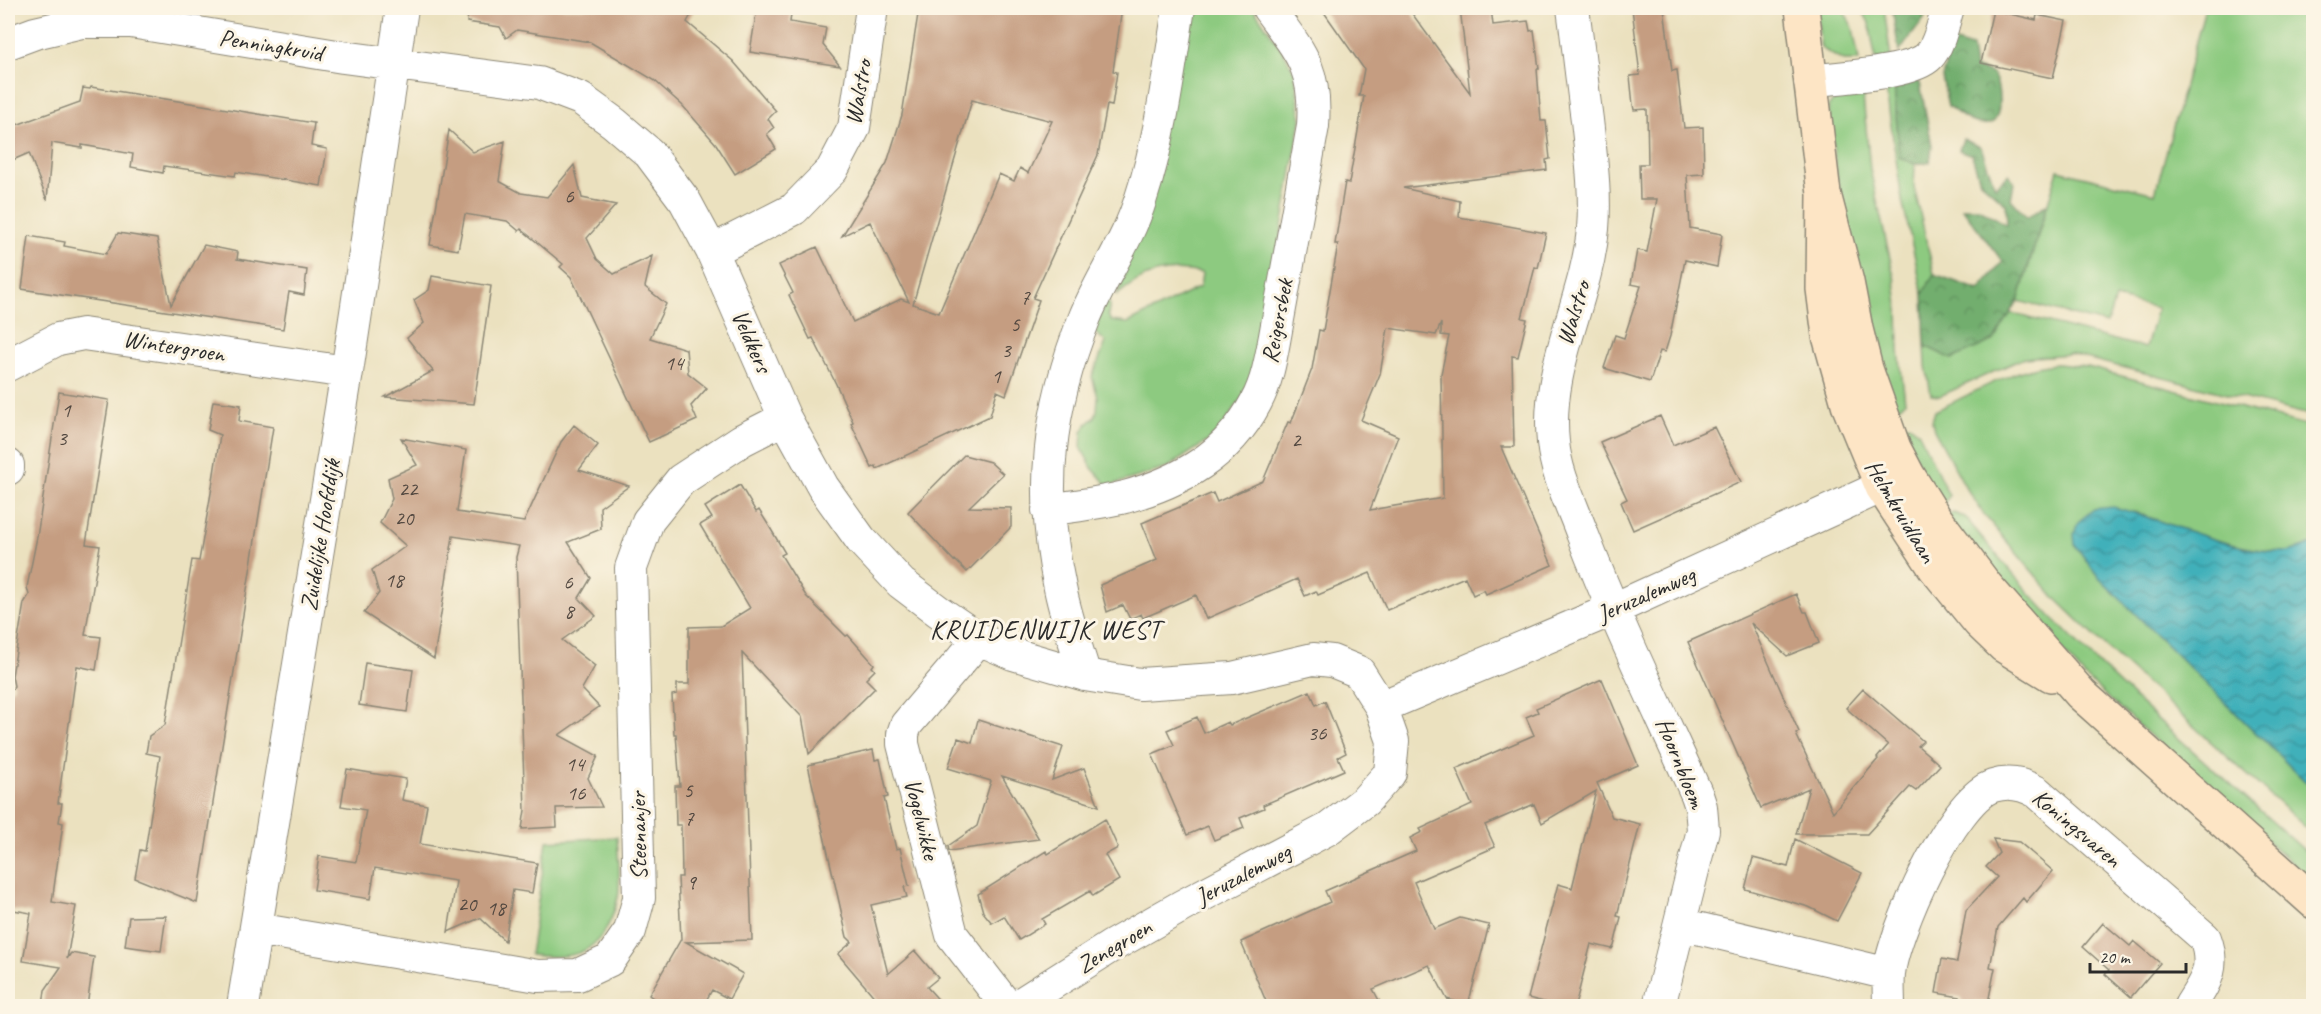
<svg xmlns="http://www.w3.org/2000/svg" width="2321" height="1014" font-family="Caveat,sans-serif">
  <defs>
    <pattern id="forest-crowns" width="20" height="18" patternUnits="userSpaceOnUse" patternTransform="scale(1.5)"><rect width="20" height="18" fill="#72ae6e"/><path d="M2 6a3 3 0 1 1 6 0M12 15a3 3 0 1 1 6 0" fill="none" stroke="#5e8e5b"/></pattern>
    <pattern id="water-waves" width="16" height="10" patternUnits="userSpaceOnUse" patternTransform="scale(1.5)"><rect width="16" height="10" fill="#40b0ba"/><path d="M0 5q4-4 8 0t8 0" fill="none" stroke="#368f97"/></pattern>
  </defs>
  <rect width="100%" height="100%" fill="#fcf5e5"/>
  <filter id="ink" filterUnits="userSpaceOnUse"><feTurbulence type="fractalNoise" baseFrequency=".0167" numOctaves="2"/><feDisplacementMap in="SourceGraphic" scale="12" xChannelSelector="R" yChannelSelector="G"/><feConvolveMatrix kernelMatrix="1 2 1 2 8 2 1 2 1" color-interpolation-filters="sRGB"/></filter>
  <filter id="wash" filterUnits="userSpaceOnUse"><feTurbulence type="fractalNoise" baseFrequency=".008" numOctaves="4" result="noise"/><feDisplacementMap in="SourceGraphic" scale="24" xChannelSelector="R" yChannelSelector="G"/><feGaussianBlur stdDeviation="1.35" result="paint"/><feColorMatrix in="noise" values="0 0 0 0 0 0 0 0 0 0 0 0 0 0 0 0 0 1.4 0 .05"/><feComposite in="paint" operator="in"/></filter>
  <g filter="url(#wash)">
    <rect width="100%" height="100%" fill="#ebe1bf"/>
    <path fill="#8dca80" stroke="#5c7a56" stroke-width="1.5" d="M 1192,8 L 1253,8 L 1283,51 L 1295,73 L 1301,120 L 1259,357 L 1243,397 L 1220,430 L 1208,441 L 1167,468 L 1108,486 L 1092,468 L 1081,447 L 1082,432 L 1086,425 L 1095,417 L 1097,410 L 1098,397 L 1092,377 L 1106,342 L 1093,331 L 1106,301 L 1110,304 L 1108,315 L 1111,321 L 1128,323 L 1200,287 L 1202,273 C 1166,266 1144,272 1116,296 L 1125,275 L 1122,271 Z
      M 1816,8 L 1842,8 L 1853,28 L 1859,61 L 1843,61 L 1821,48 Z
      M 1861,8 L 1884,8 L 1891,59 L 1876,61 L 1869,23 Z
      M 2205,8 L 2313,8 L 2313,416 L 2070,354 L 2024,358 L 1940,396 L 1931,395 L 1926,366 L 1925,346 L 1952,359 L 1994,340 L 2010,313 L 2146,348 L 2157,308 L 2115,298 L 2107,324 L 2018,301 L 2058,170 L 2155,194 Z
      M 1894,82 L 1899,157 L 1915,164 L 1914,187 L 1934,274 L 1923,294 L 1902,200 L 1885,83 Z
      M 1862,86 L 1870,169 L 1895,281 L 1898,306 L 1899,351 L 1905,402 L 1889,415 L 1841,207 L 1828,106 L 1842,93 Z
      M 2057,364 L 2088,367 L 2313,427 L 2313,544 C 2305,546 2295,551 2287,552 C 2237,552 2181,528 2134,512 L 2075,545 L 2100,579 L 2313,789 L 2313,834 L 2110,651 L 2054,597 L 1985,516 L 1965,486 L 1934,430 L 1932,421 L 1935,411 C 1974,393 2014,367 2057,364 Z
      M 1908,424 L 1918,431 L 1949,496 L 1945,503 L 1937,508 L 1902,426 Z
      M 1953,513 L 1965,517 C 1999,558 2033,599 2071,637 C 2148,714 2232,785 2313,858 L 2313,882 L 2085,677 L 1944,517 Z
      M 617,837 C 618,854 620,871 619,888 C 619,899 615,909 611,919 C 594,958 567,959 530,955 L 547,841 Z"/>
    <path fill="url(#forest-crowns)" stroke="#4e6c4c" stroke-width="1.5" d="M 1892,8 L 1928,8 L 1924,19 L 1899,52 Z
      M 1952,41 L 1972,47 L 1975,68 C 1980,70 1989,71 1992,74 C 2001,82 2003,122 1989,124 C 1972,126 1960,115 1948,106 L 1942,77 Z
      M 1916,80 L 1920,83 L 1932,146 L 1930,162 L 1915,164 L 1899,157 L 1894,82 Z
      M 1963,139 L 1981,147 L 1995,187 L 2009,174 L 2014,182 L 2011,199 L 2027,217 L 2047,204 L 2018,301 L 1994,340 L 1952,359 L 1925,346 L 1923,294 L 1934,274 L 1979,290 L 2003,262 L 1962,208 L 1979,208 L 2007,225 L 2006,204 L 1980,181 L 1972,155 L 1959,150 Z"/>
    <path fill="url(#water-waves)" stroke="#366e72" stroke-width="1.5" d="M 2113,507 C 2167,520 2231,553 2287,552 C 2295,551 2305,546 2313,544 L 2313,789 L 2100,579 L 2075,545 L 2074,534 L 2078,522 L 2094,509 Z"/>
    <g id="blocks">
      <path fill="#c59d81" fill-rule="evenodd" d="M 469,8 L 695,8 L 687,22 L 733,61 L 776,111 L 768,119 L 774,128 L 767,134 L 776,149 L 735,174 L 716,144 L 682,105 L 654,80 L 590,42 L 517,30 L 506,38 L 500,27 L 467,22 Z
        M 757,8 L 792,8 L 790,22 L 826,28 L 823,45 L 840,66 L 750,52 Z
        M 919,8 L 1122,8 L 1113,71 L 1117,72 L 1112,106 L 1107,105 L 1098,155 L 1033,298 L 1039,300 L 1006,395 L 997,391 L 990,416 L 877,469 L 876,466 L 872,468 L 851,423 L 853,422 L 836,384 L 813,338 L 810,339 L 789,295 L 793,293 L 779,265 L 817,247 L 853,322 L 901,299 L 909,302 L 870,222 L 842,236 L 887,163 L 902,115 ZM 972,100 L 1052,121 L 1028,173 L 1020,168 L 1014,181 L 999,174 L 939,313 L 913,304 Z
        M 1321,8 L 1408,8 L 1470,93 L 1460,8 L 1491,8 L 1493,25 L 1528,21 L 1530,31 L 1534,30 L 1539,69 L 1537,69 L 1541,121 L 1546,121 L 1550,159 L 1546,160 L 1547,170 L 1403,188 L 1460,201 L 1459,217 L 1546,233 L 1538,268 L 1535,267 L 1522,318 L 1527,319 L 1518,357 L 1512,356 L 1514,447 L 1501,447 L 1552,565 L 1486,594 L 1484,590 L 1473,595 L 1465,577 L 1387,610 L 1370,573 L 1318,595 L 1316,591 L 1305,596 L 1297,579 L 1206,619 L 1196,595 L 1143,618 L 1141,614 L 1130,619 L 1123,605 L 1107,612 L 1100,585 L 1157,560 L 1142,523 L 1213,493 L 1217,502 L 1263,481 L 1288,422 L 1291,423 L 1312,369 L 1319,330 L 1323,331 L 1338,244 L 1335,244 L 1345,182 L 1349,183 L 1364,96 L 1359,96 L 1364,69 ZM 1441,323 L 1441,335 L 1449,336 L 1441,374 L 1443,498 L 1370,510 L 1398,436 L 1361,420 L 1380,374 L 1388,328 L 1436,335 Z
        M 1632,8 L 1664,8 L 1672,71 L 1677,70 L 1684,128 L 1703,127 L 1704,174 L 1687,175 L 1690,228 L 1722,234 L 1717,267 L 1685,260 L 1670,336 L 1665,352 L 1660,351 L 1650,382 L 1604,368 L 1615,335 L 1624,338 L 1641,286 L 1631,284 L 1637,250 L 1647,252 L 1657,199 L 1640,199 L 1639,164 L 1648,164 L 1647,109 L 1634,110 L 1633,105 L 1630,76 L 1640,75 Z
        M 1993,10 L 2036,20 L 2037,15 L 2066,21 L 2053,78 L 1981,63 Z
        M 91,87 L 314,123 L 311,146 L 327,149 L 321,186 L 236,172 L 235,176 L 164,166 L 163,173 L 131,167 L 133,154 L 82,145 L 82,148 L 52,143 L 47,200 L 29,153 L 8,162 L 8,128 L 80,102 L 83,88 L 90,89 Z
        M 449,130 L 473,152 L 505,141 L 499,181 L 521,193 L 547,197 L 574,165 L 582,198 L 616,205 L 587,238 L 597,259 L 614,274 L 652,256 L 645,287 L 666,304 L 650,338 L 686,349 L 688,373 L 707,388 L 691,406 L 697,420 L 649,442 L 571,277 L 560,267 L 563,264 L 521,229 L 519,231 L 507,221 L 465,214 L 458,250 L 430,245 Z
        M 118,233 L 157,239 L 171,305 L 204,245 L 238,252 L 237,259 L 307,270 L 304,295 L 289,292 L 283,329 L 22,289 L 29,236 L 65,242 L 64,246 L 106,254 Z
        M 432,276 L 491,286 L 474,404 L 385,397 L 433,371 L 407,338 L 424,323 L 414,300 L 429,290 Z
        M 59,392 L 109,400 L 86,544 L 100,546 L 85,635 L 101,637 L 96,670 L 77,666 L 58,803 L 62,803 L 59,822 L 63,823 L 52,902 L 76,906 L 67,959 L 71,953 L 94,957 L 87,1006 L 43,1006 L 45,990 L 61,967 L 23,961 L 31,913 L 8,909 L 8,713 L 9,693 L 14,686 L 12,676 L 24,603 L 29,595 L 27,587 L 37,537 Z
        M 213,401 L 241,405 L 239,421 L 273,427 L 197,903 L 135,878 L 140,850 L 145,851 L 160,756 L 146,753 L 149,736 L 165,725 L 192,560 L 199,561 L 211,493 L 220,435 L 208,430 Z
        M 1660,416 L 1673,445 L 1714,427 L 1741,482 L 1633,530 L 1621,502 L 1627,499 L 1600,442 Z
        M 574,425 L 598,445 L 579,470 L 629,486 L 600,507 L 601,529 L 568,542 L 591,578 L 579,598 L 596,616 L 562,640 L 595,666 L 582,689 L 599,707 L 559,735 L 598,756 L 588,778 L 602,807 L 556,808 L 557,827 L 522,829 L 525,810 L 516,557 L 519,546 L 453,536 L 434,659 L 364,613 L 379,593 L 372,570 L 406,546 L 380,523 L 392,499 L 388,478 L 417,465 L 401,438 L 466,450 L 457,512 L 524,522 L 561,442 Z
        M 964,455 L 990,462 L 1003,474 L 969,507 L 1011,508 L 1011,527 L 967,572 L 955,560 L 954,561 L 908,512 Z
        M 740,485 L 756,512 L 759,510 L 769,526 L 785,553 L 781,555 L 806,596 L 846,636 L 848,635 L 874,664 L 872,667 L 875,670 L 866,679 L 875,688 L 809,754 L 802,717 L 742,653 L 752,940 L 686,942 L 743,974 L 729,999 L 712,990 L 703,1006 L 648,1006 L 653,998 L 649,995 L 681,939 L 678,877 L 682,877 L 681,825 L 676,825 L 675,786 L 680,786 L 676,734 L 674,734 L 672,695 L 677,694 L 677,684 L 689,684 L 689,627 L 721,626 L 750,608 L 700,525 L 712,518 L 705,507 Z
        M 1796,594 L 1804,612 L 1807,612 L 1819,643 L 1787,656 L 1751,623 L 1799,732 L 1796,734 L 1833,812 L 1878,759 L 1877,758 L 1888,745 L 1846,708 L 1863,689 L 1923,741 L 1918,746 L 1940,765 L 1916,791 L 1910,787 L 1867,834 L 1796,834 L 1809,788 L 1761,808 L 1688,642 Z
        M 365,663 L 413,670 L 407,712 L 359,705 Z
        M 1602,679 L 1638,765 L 1597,783 L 1612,817 L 1640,824 L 1617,916 L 1621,917 L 1614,946 L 1612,949 L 1591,944 L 1575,1006 L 1543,1006 L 1544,1002 L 1528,998 L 1558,884 L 1572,888 L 1596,791 L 1542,823 L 1534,804 L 1485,825 L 1495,847 L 1414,882 L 1434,929 L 1460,918 L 1489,925 L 1468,1005 L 1447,999 L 1429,965 L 1373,989 L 1382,1006 L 1268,1006 L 1241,942 L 1330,902 L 1325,891 L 1416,851 L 1410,838 L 1422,832 L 1420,829 L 1472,805 L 1456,769 L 1534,735 L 1526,717 L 1538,712 L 1536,708 Z
        M 1310,691 L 1316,705 L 1325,701 L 1346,753 L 1338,757 L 1344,770 L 1263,805 L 1264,808 L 1240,818 L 1244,828 L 1214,840 L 1208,826 L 1187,835 L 1152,754 L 1174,745 L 1167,730 L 1197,717 L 1204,733 L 1228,722 L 1230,725 Z
        M 978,720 L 1063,747 L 1052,780 L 1084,768 L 1099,806 L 1002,776 L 1039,839 L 949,851 L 948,846 L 977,826 L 991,781 L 948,768 L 958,738 L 972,743 Z
        M 873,750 L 875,760 L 880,759 L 888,797 L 884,798 L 896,849 L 900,848 L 909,886 L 904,887 L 907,897 L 871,905 L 888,974 L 915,951 L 938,978 L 927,987 L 944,1006 L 882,1006 L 838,954 L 852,942 L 847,937 L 808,765 Z
        M 347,769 L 406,779 L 402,800 L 427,805 L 420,844 L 537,863 L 532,893 L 513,890 L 505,941 L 480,918 L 448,932 L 456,881 L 375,868 L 370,899 L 314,890 L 319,856 L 356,862 L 366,810 L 341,806 Z
        M 1105,819 L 1118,848 L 1105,855 L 1119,880 L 1093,896 L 1090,891 L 1042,919 L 1045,924 L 1019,940 L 1004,916 L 992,923 L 983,912 L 978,894 L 1046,851 L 1048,854 Z
        M 1795,839 L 1862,873 L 1837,921 L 1809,907 L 1745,889 L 1753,858 L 1788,867 Z
        M 1993,839 L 2019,842 L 2053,871 L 2026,902 L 2023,898 L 1998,927 L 1990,967 L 1995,968 L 1988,1003 L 1976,1001 L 1972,1003 L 1963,1002 L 1960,997 L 1936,993 L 1942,959 L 1957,962 L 1966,910 L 1997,877 L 1986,867 L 1999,853 Z
        M 166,916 L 161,951 L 125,946 L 129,917 Z
        M 2103,923 L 2130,946 L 2134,941 L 2160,963 L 2131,997 L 2105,974 L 2109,970 L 2083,947 Z"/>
    </g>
  </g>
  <g filter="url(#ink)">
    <use href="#blocks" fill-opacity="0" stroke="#8b8675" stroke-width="1.5"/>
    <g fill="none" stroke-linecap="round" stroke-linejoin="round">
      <g stroke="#8b8675" stroke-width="34">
        <path id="street" d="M 1573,8 C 1578,45 1582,83 1587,120 C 1591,157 1596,193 1593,229 C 1586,302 1545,367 1553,442 C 1556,474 1571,503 1582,533 C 1616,622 1658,708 1697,795 L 1701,807 L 1703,830 L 1659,1006
          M 8,43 L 35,33 L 82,22 L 131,22 L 343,57 L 539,83 L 581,99 L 614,123 L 649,153 L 685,201 L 712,251 L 785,418 L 823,487 L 861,540 L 901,583 L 938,611 L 979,639 L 1013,654 L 1085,675 L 1140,684 L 1232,678 L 1313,659 L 1332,661 L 1359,672 L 1381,707 L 1393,741 L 1390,773 L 1365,801 L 1328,829 L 1182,906 L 1110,947 L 1017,1006
          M 1810,81 C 1837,77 1912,74 1929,56 C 1940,44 1943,23 1948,8
          M 712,251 L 794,209 L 832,170 L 854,128 L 872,8
          M 8,365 L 58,339 L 83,334 L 347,372
          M 8,465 L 8,469
          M 1048,510 C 1073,506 1100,503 1125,497 C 1182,481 1228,455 1256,402 C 1267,382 1271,358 1275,336 L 1313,126 C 1317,68 1300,52 1268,8
          M 979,639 L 906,725 L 903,734 L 903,744 L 952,935 L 1007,1006
          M 1085,675 C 1076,646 1066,617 1060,588 C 1039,491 1048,409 1085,317 C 1102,276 1128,241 1141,198 C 1161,137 1169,71 1179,8
          M 1381,707 L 1614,609 L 1905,476
          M 1680,924 L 1889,974
          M 256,929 L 538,976 L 578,975 L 610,960 L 630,931 L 639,898 L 631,568 L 648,521 L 681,480 L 742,440 L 785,418
          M 243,1006 L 347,372 L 402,8
          M 1889,1006 C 1889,996 1888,985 1889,974 C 1893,933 1952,799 1993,786 C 2009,781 2023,784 2037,792 L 2205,938 C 2216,968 2206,981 2190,1006"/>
      </g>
      <g stroke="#8b8675" stroke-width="36">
        <path id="secondary" d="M 1802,8 L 1824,194 L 1823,289 L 1829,336 L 1849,407 L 1882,487 L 1935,568 L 1979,622 L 2004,646 L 2051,675
          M 1824,194 L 1847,282 L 1856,329 L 1866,369 L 1894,448 L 1908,475 L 1935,518 L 1987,587 L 2081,694 L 2314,902"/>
      </g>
      <use href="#street" stroke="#fff" stroke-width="32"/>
      <use href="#secondary" stroke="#fde5c5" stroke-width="33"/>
    </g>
  </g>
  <g text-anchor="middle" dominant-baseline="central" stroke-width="6" stroke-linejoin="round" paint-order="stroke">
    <g font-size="21" fill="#524840">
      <text x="569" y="196">6</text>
      <text x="1025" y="297">7</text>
      <text x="1015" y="324">5</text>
      <text x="1006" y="350">3</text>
      <text x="674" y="363">14</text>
      <text x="996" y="376">1</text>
      <text x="66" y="410">1</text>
      <text x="62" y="438">3</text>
      <text x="1296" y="440">2</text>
      <text x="408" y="489">22</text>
      <text x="404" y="518">20</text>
      <text x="394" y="580">18</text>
      <text x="568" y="582">6</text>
      <text x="569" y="611">8</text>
      <text x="1317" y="733">36</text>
      <text x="575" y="764">14</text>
      <text x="688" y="790">5</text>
      <text x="576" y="793">16</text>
      <text x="689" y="818">7</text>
      <text x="691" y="882">9</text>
      <text x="467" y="904">20</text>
      <text x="496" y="908">18</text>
    </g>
    <g font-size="24" fill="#2b2b2b" stroke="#fcf5e5">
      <text transform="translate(271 45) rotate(9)">Penningkruid</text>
      <text transform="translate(858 92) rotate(-80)">Walstro</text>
      <text transform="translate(1573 313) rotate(-73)">Walstro</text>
      <text transform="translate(1277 321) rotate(-79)">Reigersbek</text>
      <text transform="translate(752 341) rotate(66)">Veldkers</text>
      <text transform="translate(174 346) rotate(9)">Wintergroen</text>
      <text transform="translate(1901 511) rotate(59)">Helmkruidlaan</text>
      <text transform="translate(320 535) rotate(-81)">Zuidelijke Hoofddijk</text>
      <text transform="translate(1646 594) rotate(-24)">Jeruzalemweg</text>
      <text transform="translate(1681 763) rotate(68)">Hoornbloem</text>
      <text transform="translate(922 819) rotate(76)">Vogelwikke</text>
      <text transform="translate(2077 828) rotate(40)">Koningsvaren</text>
      <text transform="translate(638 836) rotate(-91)">Steenanjer</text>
      <text transform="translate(1243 874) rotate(-28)">Jeruzalemweg</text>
      <text transform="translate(1114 946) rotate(-31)">Zenegroen</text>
    </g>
    <g font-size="26" letter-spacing="1.5" fill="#2b2b2b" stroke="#fcf5e5">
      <text x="1046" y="629">KRUIDENWIJK WEST</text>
    </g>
  </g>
  <rect width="2321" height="1014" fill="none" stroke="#fcf5e5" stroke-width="30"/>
  <path d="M2090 963v9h96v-9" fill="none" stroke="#2b2b2b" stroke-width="3"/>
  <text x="2099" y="963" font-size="18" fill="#2b2b2b" stroke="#fcf5e5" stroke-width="4.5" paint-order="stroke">20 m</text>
</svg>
